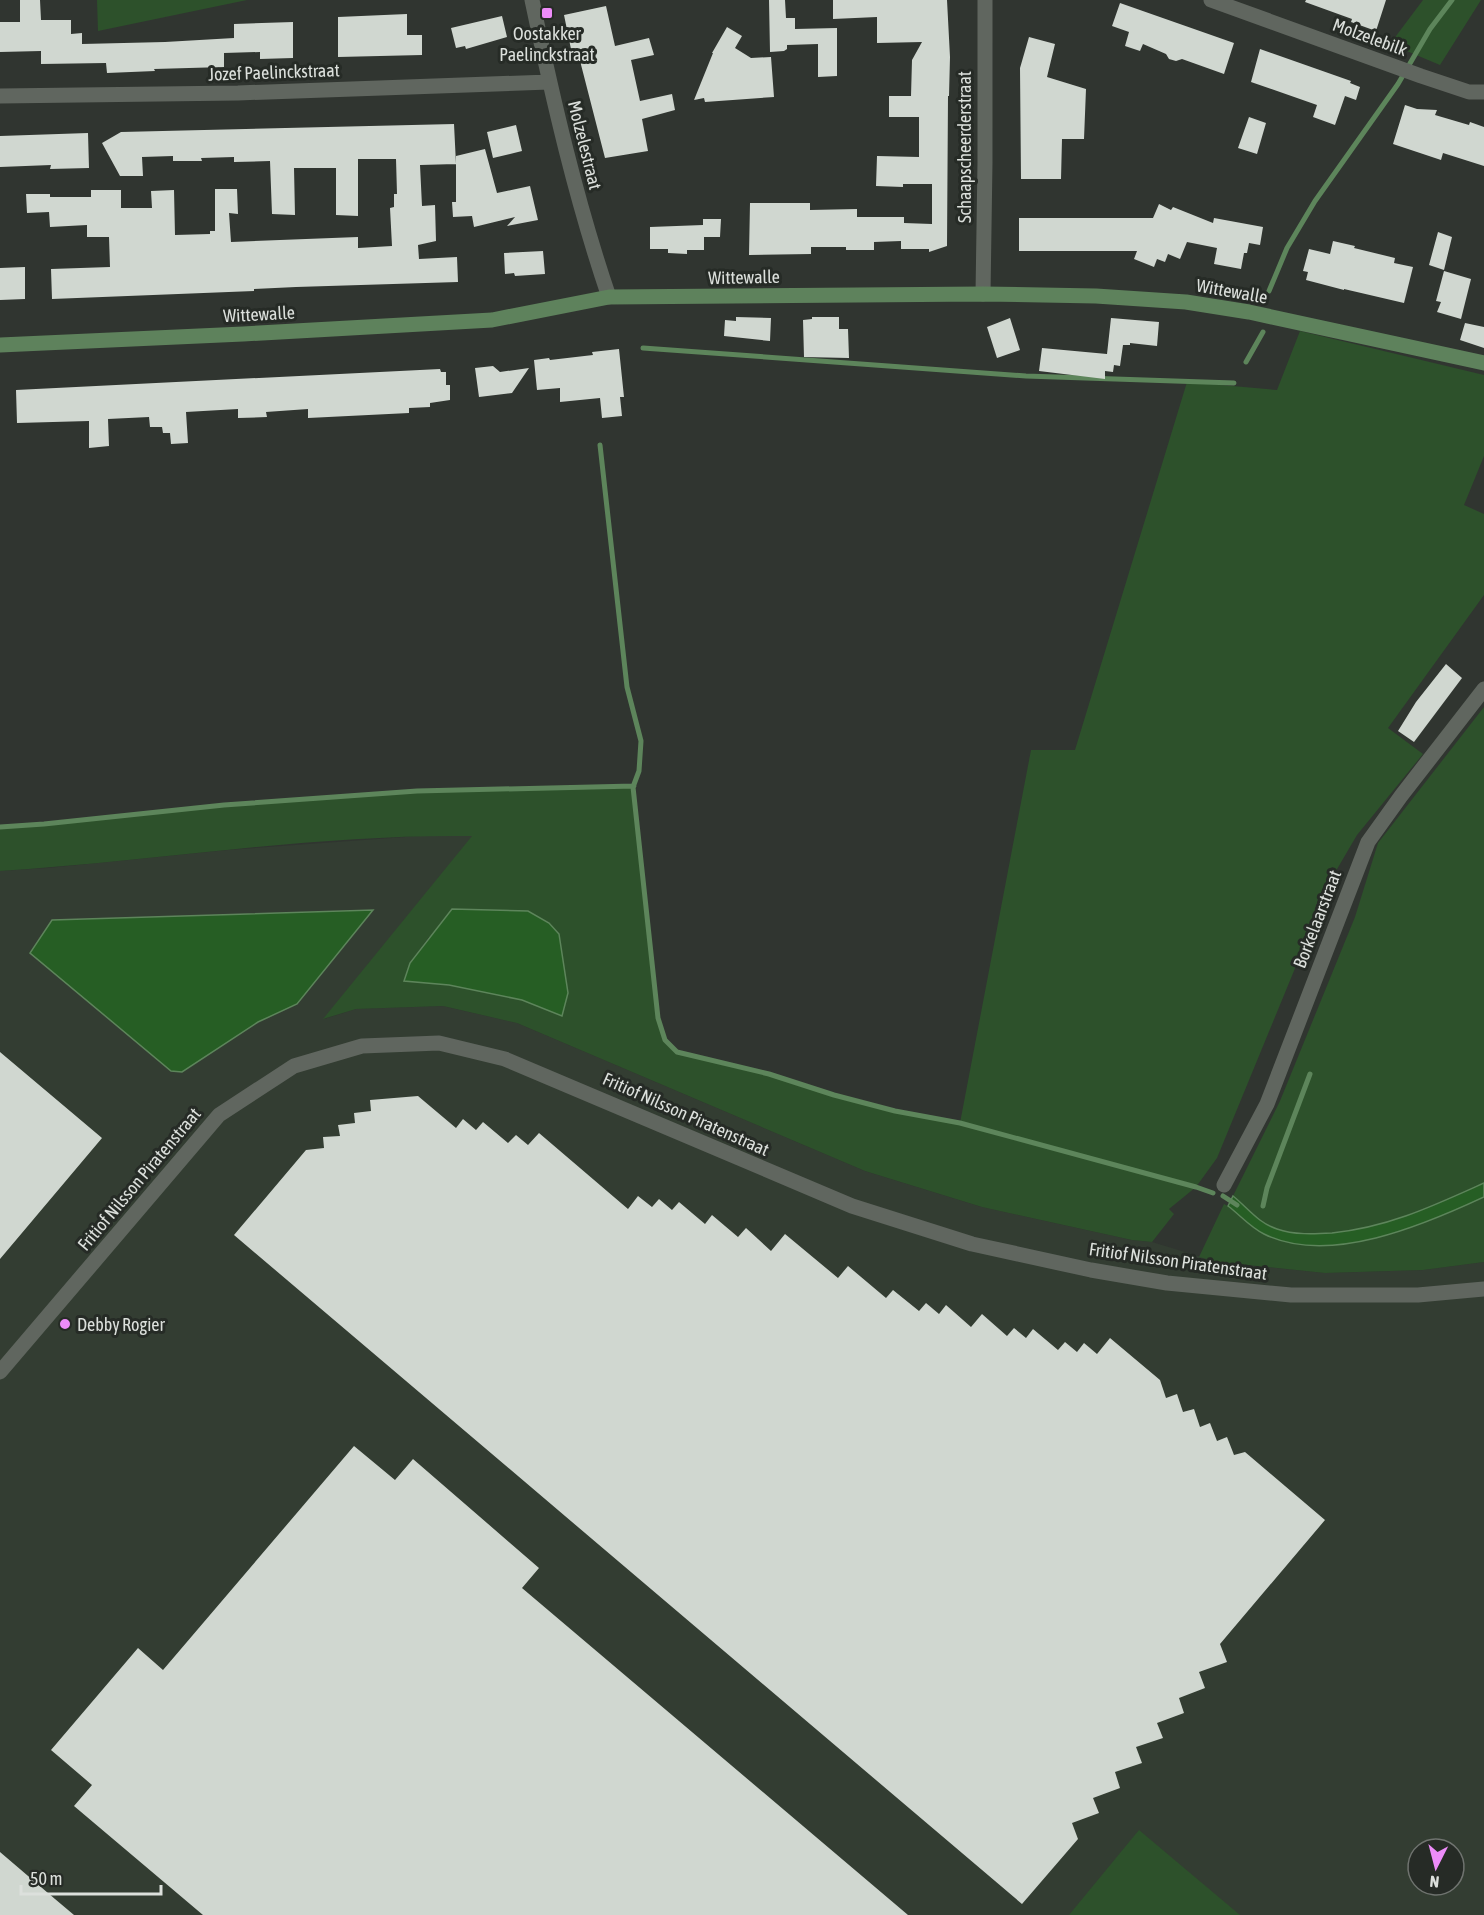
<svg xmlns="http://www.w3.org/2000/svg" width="1484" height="1915" font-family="'Asap Condensed',sans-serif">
  <rect width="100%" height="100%" fill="#303530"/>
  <path fill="#333d32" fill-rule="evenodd" d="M 419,836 L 473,836 L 324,1019 L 356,1009 L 443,1006 L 517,1023 L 865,1171 L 982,1207 L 1132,1240 L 1152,1242 L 1218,1262 L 1325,1273 L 1423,1270 L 1484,1262 L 1484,1915 L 0,1915 L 0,871 L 48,868 L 228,850 ZM 1418,1849 L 1454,1849 L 1454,1885 L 1418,1885 Z"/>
  <path fill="#2d512b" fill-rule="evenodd" d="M 97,0 L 247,0 L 98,31 Z
    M 1423,0 L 1481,0 L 1440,65 L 1390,44 Z
    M 1300,331 L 1484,375 L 1484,456 L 1464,505 L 1484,514 L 1484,595 L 1388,728 L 1423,754 L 1357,835 L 1333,876 L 1217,1158 L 1196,1187 L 1169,1209 L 1174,1214 L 1152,1242 L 1132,1240 L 982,1207 L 865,1171 L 517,1023 L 443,1006 L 356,1009 L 323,1019 L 472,836 C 314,834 157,861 0,871 L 0,827 L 44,824 L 224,805 L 417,791 L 634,786 L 658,1018 L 665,1040 L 677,1052 L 769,1074 L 834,1095 L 895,1111 L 960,1123 L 1031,750 L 1075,750 L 1187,382 L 1277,390 ZM 429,937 L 562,1015 L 522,1000 L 449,985 L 404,981 L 410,963 Z
    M 1484,707 L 1484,1183 C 1433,1206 1388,1227 1332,1233 C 1314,1234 1294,1235 1277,1229 C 1258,1223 1248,1208 1233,1196 L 1280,1101 L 1355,917 L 1378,843 Z
    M 1484,1197 L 1484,1262 L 1423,1270 L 1325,1273 L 1218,1262 L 1199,1257 L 1224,1204 C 1233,1208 1238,1215 1245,1221 C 1254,1228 1263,1233 1273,1237 C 1336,1263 1426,1224 1484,1197 Z
    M 1139,1830 L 1240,1915 L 1069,1915 Z"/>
  <path fill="#265e24" stroke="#5d855b" stroke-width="1.5" d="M 452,909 L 528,911 L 549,923 L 559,934 L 568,993 L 562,1016 L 522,1000 L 449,985 L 404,981 L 410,963 Z
    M 373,910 L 297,1004 L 258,1022 L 182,1072 L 171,1071 L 30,953 L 52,920 Z
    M 1484,1183 L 1484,1197 C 1424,1225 1329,1266 1264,1234 C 1250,1227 1240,1215 1228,1206 L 1233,1196 C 1248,1208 1258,1223 1277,1229 C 1294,1235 1314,1234 1332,1233 C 1389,1227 1433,1206 1484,1183 Z"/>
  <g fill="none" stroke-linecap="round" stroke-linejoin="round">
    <path stroke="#5d855b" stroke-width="5" d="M 1269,291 L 1287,248 L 1315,201 L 1398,84 L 1430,29 L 1452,0
      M 643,348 L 1026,376 L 1234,383
      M 1246,362 L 1263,332
      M 600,445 L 627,687 L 641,741 L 639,771 L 633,787 L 658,1018 L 665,1040 L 677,1052 L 769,1074 L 834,1095 L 895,1111 L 960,1123 L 1196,1187 L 1213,1193
      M 0,827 L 44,824 L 224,805 L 417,791 L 634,786
      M 1223,1196 L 1237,1205
      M 1263,1206 L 1267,1188 L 1310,1074"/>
  </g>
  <path fill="#d0d7d0" d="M 20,0 L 40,0 L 41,20 L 71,20 L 71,34 L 82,33 L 82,44 L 165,42 L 234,38 L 234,24 L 293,22 L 293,58 L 260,59 L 260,52 L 224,53 L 224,67 L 154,69 L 155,71 L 107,73 L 106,63 L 41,64 L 41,51 L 0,52 L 0,22 L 20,22 Z
    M 769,0 L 785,0 L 786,18 L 795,18 L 795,29 L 837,28 L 837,76 L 818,77 L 818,44 L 787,45 L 787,49 L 784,51 L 770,52 Z
    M 833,0 L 947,0 L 950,57 L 949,96 L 948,96 L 947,246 L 929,252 L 929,249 L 901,249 L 901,241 L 874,242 L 874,250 L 846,250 L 846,247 L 811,247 L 811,254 L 749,255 L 750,203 L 810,203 L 810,210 L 857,209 L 857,217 L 904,217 L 904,223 L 932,224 L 932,184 L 903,184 L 903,187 L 876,186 L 877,156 L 919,157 L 919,117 L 889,117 L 889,96 L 911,96 L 912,60 L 922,42 L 877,43 L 877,17 L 833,19 Z
    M 1306,0 L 1386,0 L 1376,31 L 1351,22 L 1352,19 L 1305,2 Z
    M 1120,3 L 1234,43 L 1224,74 L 1182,59 L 1176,61 L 1169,59 L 1166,54 L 1143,44 L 1140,51 L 1125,46 L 1129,32 L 1112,26 Z
    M 606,6 L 615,46 L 649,38 L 654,55 L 631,60 L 640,101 L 672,94 L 675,110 L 642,119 L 648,151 L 605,158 L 578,53 L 572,54 L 564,15 Z
    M 407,14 L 407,35 L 422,35 L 422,55 L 338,57 L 338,17 Z
    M 502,16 L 507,37 L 466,49 L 465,46 L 456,48 L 451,28 Z
    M 727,27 L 742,36 L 735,48 L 751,58 L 771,57 L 774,97 L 705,102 L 704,98 L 694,100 L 713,53 L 712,53 Z
    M 1029,37 L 1055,44 L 1047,77 L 1086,89 L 1084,139 L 1062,139 L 1061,179 L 1021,179 L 1020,68 Z
    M 1260,49 L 1351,81 L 1350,83 L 1360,87 L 1356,100 L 1345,96 L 1335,125 L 1313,117 L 1317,105 L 1251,82 Z
    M 1405,105 L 1417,109 L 1437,110 L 1435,115 L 1469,125 L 1470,122 L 1484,127 L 1484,166 L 1443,153 L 1441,160 L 1393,144 Z
    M 1249,117 L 1266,123 L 1257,154 L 1238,148 Z
    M 454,124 L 456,164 L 420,165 L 422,206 L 435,205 L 436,241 L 418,245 L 419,259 L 457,257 L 458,282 L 296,287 L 254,289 L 254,291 L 52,299 L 51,269 L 110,267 L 109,237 L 87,237 L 87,225 L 50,227 L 49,212 L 27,213 L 26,194 L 50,194 L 50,197 L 91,197 L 91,190 L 121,190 L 121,208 L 152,208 L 151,191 L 174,190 L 175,235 L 210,234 L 210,231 L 215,231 L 215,189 L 237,189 L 238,214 L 229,213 L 231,242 L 358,237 L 358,248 L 392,246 L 390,208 L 394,207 L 394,194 L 397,194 L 396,159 L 358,159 L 358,216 L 336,215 L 336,168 L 294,168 L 295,215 L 272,214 L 270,161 L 234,162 L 234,157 L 201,158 L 202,161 L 173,161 L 173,156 L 142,157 L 143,176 L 120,176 L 102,143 L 121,132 Z
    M 516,125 L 522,151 L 493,158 L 487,132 Z
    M 88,133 L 89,168 L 50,169 L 51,165 L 0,167 L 0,136 Z
    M 485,149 L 497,193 L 530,186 L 538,220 L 507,226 L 515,217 L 474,227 L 472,216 L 453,217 L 452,202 L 456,202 L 456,156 Z
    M 1159,204 L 1171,210 L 1173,207 L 1213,223 L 1214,218 L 1263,227 L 1260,245 L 1249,243 L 1247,253 L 1244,253 L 1241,269 L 1214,264 L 1217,248 L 1187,242 L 1180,259 L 1168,254 L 1165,262 L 1157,259 L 1154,267 L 1134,259 L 1137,251 L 1019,251 L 1019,218 L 1153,218 Z
    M 703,219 L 721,219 L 720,237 L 704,237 L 704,250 L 687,250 L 687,254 L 668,253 L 668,249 L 650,249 L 650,227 L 703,225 Z
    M 1438,232 L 1452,237 L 1444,270 L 1429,265 Z
    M 1333,241 L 1355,246 L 1354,248 L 1395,258 L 1394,263 L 1413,267 L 1404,303 L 1344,289 L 1344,290 L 1306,280 L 1308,272 L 1303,271 L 1309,249 L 1330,254 Z
    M 543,251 L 545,274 L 515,276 L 514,273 L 505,274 L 504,253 Z
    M 25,267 L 25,299 L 0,300 L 0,268 Z
    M 1444,271 L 1471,279 L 1461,319 L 1437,312 L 1441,302 L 1436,301 Z
    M 736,317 L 771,318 L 770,341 L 724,336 L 725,320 L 736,321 Z
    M 812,317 L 839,317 L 839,329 L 848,329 L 849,358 L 804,357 L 803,320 L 812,319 Z
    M 1010,318 L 1020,350 L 997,358 L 987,327 Z
    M 1111,318 L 1159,322 L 1157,346 L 1130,343 L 1130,345 L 1123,345 L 1120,366 L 1114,365 L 1113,372 L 1105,371 L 1105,379 L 1039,371 L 1042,348 L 1107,354 Z
    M 1465,323 L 1484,327 L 1484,348 L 1460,340 Z
    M 619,349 L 624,397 L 620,397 L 622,416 L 602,418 L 600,398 L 560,402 L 560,388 L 537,390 L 534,360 L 549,358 L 550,360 L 593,355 L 592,352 Z
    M 493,366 L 500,372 L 529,368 L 512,393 L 479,397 L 475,368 Z
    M 440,369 L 441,372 L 446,372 L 446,385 L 450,385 L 450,400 L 430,403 L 430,407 L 409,408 L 409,413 L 308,418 L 308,409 L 266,412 L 267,417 L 238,418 L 238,409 L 186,412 L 188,443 L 171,444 L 170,433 L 163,433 L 162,427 L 150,427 L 149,417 L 108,419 L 109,446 L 89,448 L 89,421 L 17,423 L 16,390 Z
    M 1446,664 L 1462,678 L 1414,742 L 1398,731 L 1416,702 Z
    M 0,1052 L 102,1138 L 0,1259 Z
    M 418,1096 L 456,1128 L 463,1119 L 476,1130 L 483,1122 L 508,1143 L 516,1135 L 528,1145 L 539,1133 L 628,1209 L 638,1196 L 652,1207 L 659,1199 L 672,1210 L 679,1202 L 705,1224 L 712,1215 L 738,1237 L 746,1228 L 771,1251 L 785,1234 L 838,1278 L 848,1266 L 886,1298 L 893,1290 L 919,1311 L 926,1303 L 939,1314 L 946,1305 L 971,1327 L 982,1314 L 1007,1336 L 1014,1328 L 1026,1338 L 1033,1329 L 1058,1350 L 1065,1342 L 1077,1352 L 1084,1343 L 1097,1354 L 1110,1338 L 1160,1380 L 1166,1398 L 1177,1394 L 1183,1412 L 1194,1409 L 1200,1427 L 1210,1423 L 1217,1441 L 1227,1437 L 1234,1455 L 1245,1452 L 1325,1520 L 1220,1644 L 1227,1662 L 1199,1672 L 1205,1688 L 1179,1698 L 1184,1713 L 1157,1723 L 1163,1738 L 1136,1747 L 1142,1763 L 1115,1772 L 1120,1788 L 1093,1798 L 1099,1813 L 1072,1823 L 1078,1839 L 1022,1904 L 234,1235 L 306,1150 L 324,1148 L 323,1137 L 340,1136 L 338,1125 L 355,1123 L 354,1113 L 371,1111 L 370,1100 Z
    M 354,1446 L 395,1480 L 413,1459 L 539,1568 L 522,1588 L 908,1915 L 203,1915 L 74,1806 L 92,1785 L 51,1750 L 138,1648 L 163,1670 Z
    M 0,1852 L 55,1899 L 74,1915 L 0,1915 Z"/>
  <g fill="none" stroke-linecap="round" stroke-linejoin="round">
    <path stroke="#60665f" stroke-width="15" d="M 532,0 C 553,100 576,200 609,297
      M 1211,0 L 1421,76 L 1469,92 L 1484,92
      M 0,96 L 238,93 L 549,82
      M 983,294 L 985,162 L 985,0
      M 1224,1185 L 1267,1104 L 1368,842 L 1401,796 L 1484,689
      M 0,1372 L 219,1115 L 294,1066 L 362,1046 L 439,1043 L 505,1059 L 852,1206 L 972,1244 L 1091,1270 L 1167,1283 L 1291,1295 L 1418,1295 L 1484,1289"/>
    <path stroke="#5e825c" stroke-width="15" d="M 0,345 L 243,334 L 492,320 L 609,297 L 983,294 L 1096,296 L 1186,302 L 1249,312 L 1484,363"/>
  </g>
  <g fill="#ed8cf9" stroke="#262b26" stroke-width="2">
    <rect x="541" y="7" width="12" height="12" rx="3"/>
    <circle cx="65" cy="1324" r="6"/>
  </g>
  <g text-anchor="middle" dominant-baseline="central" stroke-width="6" stroke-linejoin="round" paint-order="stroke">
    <g font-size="18" fill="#dce0dc" stroke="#262b26">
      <text x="547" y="33">Oostakker<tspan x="547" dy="21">Paelinckstraat</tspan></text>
      <text x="77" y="1324" text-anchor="start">Debby Rogier</text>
    </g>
    <g font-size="18" fill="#dce0dc" stroke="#262b26">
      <text transform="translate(1370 37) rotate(20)">Molzelebilk</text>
      <text transform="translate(274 72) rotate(-2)">Jozef Paelinckstraat</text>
      <text transform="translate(585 145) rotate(76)">Molzelestraat</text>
      <text transform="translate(964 147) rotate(-90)">Schaapscheerderstraat</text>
      <text transform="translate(744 277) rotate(-1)">Wittewalle</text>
      <text transform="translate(1232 291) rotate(10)">Wittewalle</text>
      <text transform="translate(259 314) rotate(-3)">Wittewalle</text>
      <text transform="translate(1317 919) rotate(-69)">Borkelaarstraat</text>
      <text transform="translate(686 1114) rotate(24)">Fritiof Nilsson Piratenstraat</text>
      <text transform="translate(139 1179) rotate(-50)">Fritiof Nilsson Piratenstraat</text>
      <text transform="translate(1178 1261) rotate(8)">Fritiof Nilsson Piratenstraat</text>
    </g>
  </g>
  <g transform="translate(1436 1867) rotate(186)"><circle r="28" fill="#262b26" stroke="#6f736f" stroke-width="1.5"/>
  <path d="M0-4.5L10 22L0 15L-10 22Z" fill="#ed8cf9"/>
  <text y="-9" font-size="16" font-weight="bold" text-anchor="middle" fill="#dce0dc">N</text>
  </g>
  <path d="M21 1885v9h140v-9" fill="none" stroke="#dce0dc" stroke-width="3"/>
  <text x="30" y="1885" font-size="18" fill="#dce0dc" stroke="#262b26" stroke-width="4.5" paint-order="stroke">50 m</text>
</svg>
